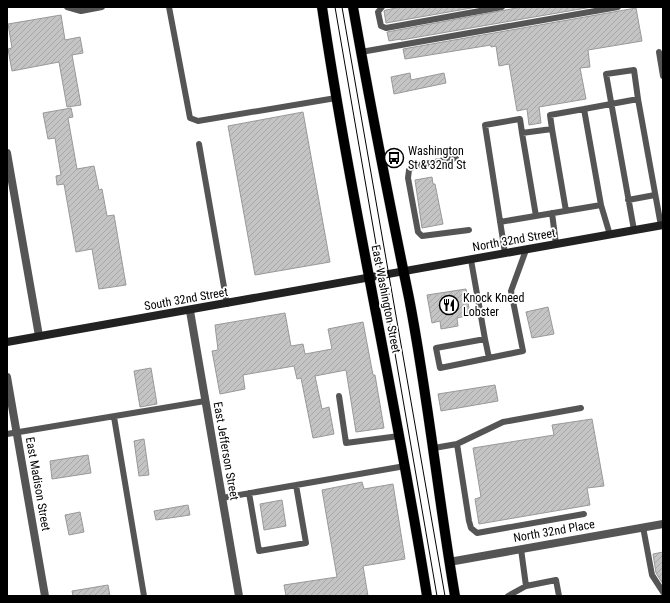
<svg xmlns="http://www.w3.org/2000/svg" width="670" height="603" font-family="'Roboto Condensed',sans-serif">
  <defs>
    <pattern id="building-hatch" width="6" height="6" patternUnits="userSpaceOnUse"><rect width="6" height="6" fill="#c4c4c4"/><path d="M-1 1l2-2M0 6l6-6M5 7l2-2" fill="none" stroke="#a7a7a7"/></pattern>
  </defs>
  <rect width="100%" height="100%" fill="#fff"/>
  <path fill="url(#building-hatch)" stroke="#999" d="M 401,7 L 477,7 L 386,23 L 384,11 L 386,10 Z
    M 522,7 L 592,7 L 401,40 L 401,39 L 389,41 L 387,32 Z
    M 636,8 L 642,41 L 588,50 L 590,67 L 580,68 L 586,99 L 539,107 L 541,123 L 529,125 L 527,109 L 517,111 L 509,64 L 499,66 L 496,46 L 491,47 L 491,45 L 405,59 L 403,49 Z
    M 61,15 L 65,40 L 80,37 L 83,53 L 72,55 L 81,105 L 67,107 L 59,62 L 12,71 L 8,49 L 12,48 L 8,24 Z
    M 410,73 L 411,80 L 444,73 L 446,83 L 394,94 L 391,77 Z
    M 71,108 L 73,117 L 68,118 L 77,169 L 94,166 L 99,190 L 102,189 L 107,216 L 114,215 L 126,285 L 99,289 L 92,249 L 76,252 L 64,184 L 57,185 L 56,176 L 61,175 L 55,138 L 48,139 L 43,113 Z
    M 303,112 L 330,262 L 255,275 L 228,126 Z
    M 432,177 L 433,184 L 435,184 L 443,224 L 422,228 L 415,180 Z
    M 466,289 L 470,315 L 457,318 L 458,326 L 441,329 L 440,321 L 432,323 L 427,295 Z
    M 548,307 L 554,334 L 532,338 L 526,312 Z
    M 285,313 L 291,346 L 303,344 L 305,354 L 332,349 L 328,329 L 363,322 L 373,375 L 375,375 L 384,428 L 356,432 L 346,370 L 315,376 L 322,409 L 329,407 L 334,434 L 313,438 L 301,378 L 297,379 L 294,366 L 243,375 L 245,389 L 220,394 L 212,351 L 218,350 L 215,325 Z
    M 151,368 L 157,404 L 140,407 L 134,371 Z
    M 495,385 L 498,401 L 441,411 L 438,394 Z
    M 592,419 L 604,486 L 587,488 L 590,505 L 479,524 L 475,499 L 481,497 L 473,448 L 554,435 L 552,425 Z
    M 144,439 L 149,475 L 139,476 L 134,441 Z
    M 88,455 L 91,473 L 52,479 L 50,461 Z
    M 362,482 L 364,489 L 393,484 L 405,559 L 363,566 L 368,596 L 286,596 L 284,585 L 337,577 L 322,490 Z
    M 282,500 L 286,526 L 264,530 L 260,504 Z
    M 188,505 L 190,515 L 156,520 L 154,511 Z
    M 80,512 L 84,532 L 69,535 L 65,515 Z
    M 663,552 L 663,584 L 656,573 L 653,554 Z
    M 108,585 L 110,596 L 73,596 L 72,591 Z"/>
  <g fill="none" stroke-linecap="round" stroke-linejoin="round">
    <g stroke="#dbdbdb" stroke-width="11">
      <path id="primary" d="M 322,7 C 351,204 396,399 427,596
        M 353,7 C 370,104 389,201 409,298 C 428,396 438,497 455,596"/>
    </g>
    <path stroke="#555" stroke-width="6" d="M 67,7 L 81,11 L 102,7
      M 169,7 L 190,118 L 198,121 L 336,98
      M 382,7 L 378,12 L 381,26 L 386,28 L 502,7
      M 361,52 L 618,7
      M 659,52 L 663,76
      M 584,109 L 638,99 L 661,226
      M 552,129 L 566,211
      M 522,133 L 536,216
      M 199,144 L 227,304
      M 456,158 L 414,166 L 409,170 L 408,178 L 418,232 L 422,236 L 469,230
      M 628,200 L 655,195
      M 552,213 L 556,244
      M 500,222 L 601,205
      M 634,230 L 606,74 L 634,70 L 638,99
      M 505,253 L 485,125 L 520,119 L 522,133 L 552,129 L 550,115 L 584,109 L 601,205 L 610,235
      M 471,260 L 485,339 L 436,348 L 440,368 L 489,358
      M 485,339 L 489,358 L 523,351 L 511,291 L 526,250
      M 339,396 L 346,443 L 399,436
      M 114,417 L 144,596
      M 7,434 L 205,401
      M 457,444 L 503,422 L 581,408
      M 434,448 L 457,444 L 469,521 L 471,528 L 477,533 L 584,514
      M 249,493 L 259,551 L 306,543 L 296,485
      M 222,498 L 405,466
      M 643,527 L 652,575 L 663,592
      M 526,586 L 556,580 L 559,596
      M 508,596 L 526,586 L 521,549"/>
    <path stroke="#555" stroke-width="8" d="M 7,153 L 39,336
      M 190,311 L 239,596
      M 7,377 L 45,596
      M 449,562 L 663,524"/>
    <path stroke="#222" stroke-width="8" d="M 7,342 L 663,225"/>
    <use href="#primary" stroke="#000" stroke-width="10"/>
    <path stroke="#000" stroke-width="1" d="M 335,7 L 437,596
      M 342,7 L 445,596"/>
  </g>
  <defs>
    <g id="bus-ring" transform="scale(1)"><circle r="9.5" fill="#fff" stroke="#000" stroke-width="1.5"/><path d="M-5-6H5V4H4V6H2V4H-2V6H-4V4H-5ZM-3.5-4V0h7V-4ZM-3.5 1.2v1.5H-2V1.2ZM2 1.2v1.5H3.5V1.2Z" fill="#000"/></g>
    <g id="restaurant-ring" transform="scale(1)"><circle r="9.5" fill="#fff" stroke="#000" stroke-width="1.5"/><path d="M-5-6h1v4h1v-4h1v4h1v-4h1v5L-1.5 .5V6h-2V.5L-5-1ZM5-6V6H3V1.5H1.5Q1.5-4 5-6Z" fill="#000"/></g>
  </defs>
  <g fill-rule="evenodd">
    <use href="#bus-ring" x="394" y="158"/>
    <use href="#restaurant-ring" x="449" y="305"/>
  </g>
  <g text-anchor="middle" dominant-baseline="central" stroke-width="3.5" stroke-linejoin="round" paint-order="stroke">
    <g font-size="12" fill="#000" stroke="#fff" text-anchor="start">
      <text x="408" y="151">Washington<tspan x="408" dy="14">St &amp; 32nd St</tspan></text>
      <text x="463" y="298">Knock Kneed<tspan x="463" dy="14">Lobster</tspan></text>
    </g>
    <g font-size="12" fill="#000" stroke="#fff">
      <text transform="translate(514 240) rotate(-10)">North 32nd Street</text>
      <text transform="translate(186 299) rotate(-10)">South 32nd Street</text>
      <text transform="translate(386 299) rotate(79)">East Washington Street</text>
      <text transform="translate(226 451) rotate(80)">East Jefferson Street</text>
      <text transform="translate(38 484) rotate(80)">East Madison Street</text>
      <text transform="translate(554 531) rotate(-10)">North 32nd Place</text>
    </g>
  </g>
  <rect width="670" height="603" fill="none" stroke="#000000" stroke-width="16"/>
</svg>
